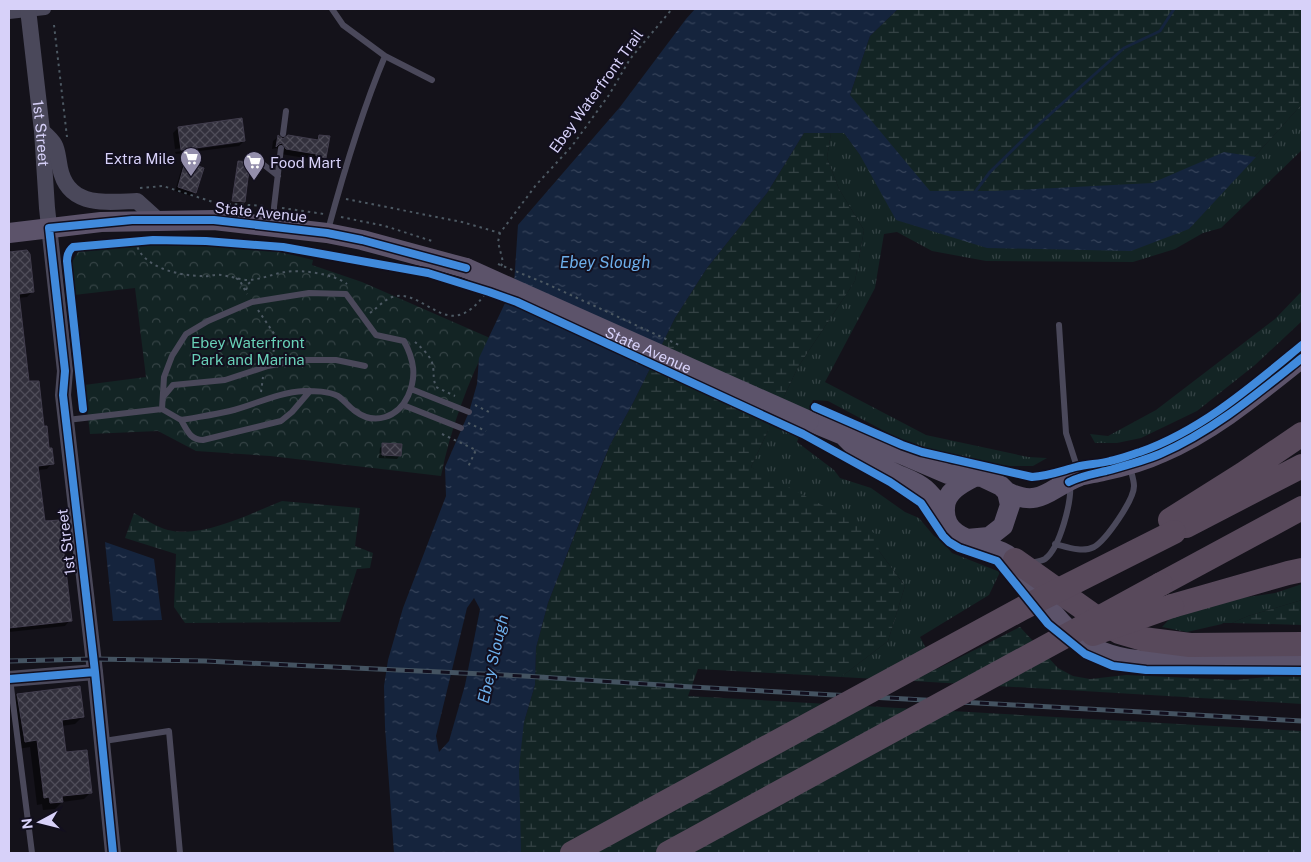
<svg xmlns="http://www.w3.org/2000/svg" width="1311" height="862" font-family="'Public Sans',sans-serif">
  <defs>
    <pattern id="grass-tufts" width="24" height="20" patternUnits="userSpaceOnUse" patternTransform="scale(1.25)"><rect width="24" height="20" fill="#132424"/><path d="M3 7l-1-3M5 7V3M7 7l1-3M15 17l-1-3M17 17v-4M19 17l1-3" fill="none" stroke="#354345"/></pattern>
    <pattern id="wetland-marsh" width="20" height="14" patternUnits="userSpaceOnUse" patternTransform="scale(1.25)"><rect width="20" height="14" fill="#132424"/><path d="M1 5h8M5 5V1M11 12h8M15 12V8" fill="none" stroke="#354345"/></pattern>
    <pattern id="park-crowns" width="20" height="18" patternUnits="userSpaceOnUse" patternTransform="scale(1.25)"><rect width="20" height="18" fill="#132424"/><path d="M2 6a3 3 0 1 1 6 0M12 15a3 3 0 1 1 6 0" fill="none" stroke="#354345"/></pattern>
    <pattern id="water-ripples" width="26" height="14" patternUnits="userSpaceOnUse" patternTransform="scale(1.25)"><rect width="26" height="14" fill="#15243d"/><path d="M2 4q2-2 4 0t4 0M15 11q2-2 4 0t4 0" fill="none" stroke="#36435a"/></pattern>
    <pattern id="building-cross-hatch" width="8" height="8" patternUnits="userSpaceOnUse" patternTransform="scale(1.25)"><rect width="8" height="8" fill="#32303c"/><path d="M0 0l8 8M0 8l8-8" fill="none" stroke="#4f4d59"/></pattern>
  </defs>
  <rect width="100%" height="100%" fill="#14121a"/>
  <path fill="url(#grass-tufts)" d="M 1302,104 L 1302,150 L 1221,228 L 1203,233 L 1175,249 L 1133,262 L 986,261 L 932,251 L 897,232 L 884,234 L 875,288 L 825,382 L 926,435 L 1028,457 L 1047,458 L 1033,466 L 1010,466 L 973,462 L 939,453 L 905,442 L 828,401 L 813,400 L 797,442 L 834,470 L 840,478 L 871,488 L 905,512 L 919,518 L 934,536 L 941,540 L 952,553 L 1000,572 L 989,595 L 920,637 L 937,669 L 913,681 L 841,677 L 888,641 L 905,586 L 879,551 L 751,467 L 798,367 L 855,281 L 864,230 L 839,189 L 827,158 L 831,133 L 844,133 L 860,155 L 1189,229 Z
    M 1302,291 L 1302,321 L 1255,365 L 1197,411 L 1141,438 L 1117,443 L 1095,443 L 1090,434 L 1108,436 L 1156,410 L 1275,319 Z
    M 1302,584 L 1302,600 L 1248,616 L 1232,623 L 1223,623 L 1222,624 L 1187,632 L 1162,627 L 1175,613 L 1227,600 L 1275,593 Z"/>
  <path fill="url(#wetland-marsh)" d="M 898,9 L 1302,9 L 1302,104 L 1189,229 L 1131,251 L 987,248 L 896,220 L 860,155 L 844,133 L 831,133 L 827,158 L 839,189 L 864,230 L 855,281 L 798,367 L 751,467 L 876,534 L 879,551 L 905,586 L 888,641 L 841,677 L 698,669 L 688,696 L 1302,731 L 1302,853 L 511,853 L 510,792 L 524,722 L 535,685 L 536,648 L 548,603 L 610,445 L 634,401 L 675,318 L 707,268 L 767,193 L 804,133 L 850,95 L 870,36 Z
    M 282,501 L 360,508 L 355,546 L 373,553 L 370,568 L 357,569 L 340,622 L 185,623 L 174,607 L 176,554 L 125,538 L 134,513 C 145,519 157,527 168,530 C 203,539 251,513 282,501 Z
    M 1302,600 L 1302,625 L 1232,623 L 1248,616 Z
    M 1020,627 L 1058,668 L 1073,676 L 1090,679 L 1126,675 L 1235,680 L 1277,676 L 1302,677 L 1302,704 L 913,681 Z"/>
  <path fill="url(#park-crowns)" d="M 164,238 C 215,240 264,247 313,260 L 312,265 L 362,282 L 490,338 C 468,382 451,427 441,476 L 270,456 L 196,451 L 158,431 L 90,434 L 84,385 L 146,377 L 135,288 L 74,295 L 71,264 L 79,250 L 130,246 L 130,239 Z"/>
  <path fill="url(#water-ripples)" d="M 695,9 L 898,9 L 870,36 L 850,95 L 930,191 L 995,191 L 1152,183 L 1224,152 L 1256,157 L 1189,229 L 1131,251 L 987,248 L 896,220 L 860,155 L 844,133 L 804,133 L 767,193 L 707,268 L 675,318 L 634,401 L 610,445 L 601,467 L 548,603 L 536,648 L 535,685 L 524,722 L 519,767 L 521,853 L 394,853 L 385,727 L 384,686 L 388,660 L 403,608 L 446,496 L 445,467 L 469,412 L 477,384 L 479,358 L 514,284 L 518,225 L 620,107 L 686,19 Z
    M 105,542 L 154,559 L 162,620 L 113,621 Z"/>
  <path fill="#14121a" d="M 474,598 L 480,609 L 465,685 L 449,741 L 439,752 L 436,736 L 467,608 Z"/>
  <path fill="#0007" d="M 178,128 L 244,141 L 239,146 L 176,154 L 175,152 L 240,143 L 240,141 L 175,149 L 173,133 Z
    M 319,136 L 325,157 L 320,163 L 311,161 L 311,159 L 281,154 L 277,148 L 272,149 L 273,141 L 278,137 L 283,141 L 314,141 Z
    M 238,162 L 243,202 L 242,203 L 232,202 Z
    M 186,164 L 195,192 L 191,196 L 175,191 L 182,167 Z
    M 26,251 L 33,291 L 27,297 L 18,298 L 28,383 L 43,427 L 52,463 L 47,469 L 38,470 L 44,522 L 70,620 L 65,626 L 9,632 L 9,253 Z
    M 383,445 L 400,455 L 397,459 L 379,458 L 380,448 Z
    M 18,695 L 82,717 L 75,724 L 62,726 L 65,754 L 91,792 L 84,799 L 62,802 L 55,809 L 43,810 L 42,804 L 37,805 L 30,747 L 18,749 L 10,702 Z"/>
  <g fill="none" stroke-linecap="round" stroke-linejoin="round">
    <path stroke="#15243d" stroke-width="3" d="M 975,192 L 990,172 L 1037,126 L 1124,48 L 1160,31 L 1174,9"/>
  </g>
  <path fill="url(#building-cross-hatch)" stroke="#413d4d" d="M 242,118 L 245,141 L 181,150 L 178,127 Z
    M 278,135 L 283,139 L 288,135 L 318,140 L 319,135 L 330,136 L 326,158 L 316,156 L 316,154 L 286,149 L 282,143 L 279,144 L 276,147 Z
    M 238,161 L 250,162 L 245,202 L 232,201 Z
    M 185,162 L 204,168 L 196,193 L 178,187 Z
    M 27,250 L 30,254 L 34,292 L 19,294 L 29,381 L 39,381 L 44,426 L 47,426 L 49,448 L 52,448 L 54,464 L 38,466 L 45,521 L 60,520 L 72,621 L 9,628 L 9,252 Z
    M 382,443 L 402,444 L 401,456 L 382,455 Z
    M 80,686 L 84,717 L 62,720 L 66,752 L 87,750 L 92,793 L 62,796 L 63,802 L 50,803 L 49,797 L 44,798 L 37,740 L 25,742 L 17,694 Z"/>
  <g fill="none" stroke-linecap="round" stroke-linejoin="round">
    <path stroke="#4d5963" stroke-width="2" stroke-dasharray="2.5 4" stroke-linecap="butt" d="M 54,25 L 67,137
      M 140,188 L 163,186 L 216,203 L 265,206
      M 346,199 L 462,222 L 500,233
      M 282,208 L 324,214
      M 341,217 L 385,226 L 435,242
      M 136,241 C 139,267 180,276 202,276 C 208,277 215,274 221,275 C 230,276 238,279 247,280 C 260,280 272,274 285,272 C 301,269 334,274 347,284
      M 501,266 L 503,262 L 498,242 L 500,233 L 536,185 L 572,146 L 609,95 L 630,59 L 672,9
      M 236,278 L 240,281 L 247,294
      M 246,290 L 248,284 L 253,280
      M 258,310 L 277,338 L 272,357
      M 370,313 C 377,308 384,300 392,297 C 426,287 447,346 485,294
      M 415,342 C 422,348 431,356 433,366 C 434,374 433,379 436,387 L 455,396
      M 261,392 L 263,377
      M 475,405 L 491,413
      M 468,423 L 486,431
      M 442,434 L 476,450 L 468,467"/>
    <path stroke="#4a485a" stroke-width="6" d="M 332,9 L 343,25 L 385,56 L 432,80
      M 283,134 L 286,111
      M 259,161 L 278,176
      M 274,225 L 274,207 L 281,148
      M 328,230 C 344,171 361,113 385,56
      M 309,293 L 346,294 L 376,335 L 404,341 C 414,360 417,376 408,396 C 398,417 375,426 355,411 C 349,407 344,400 338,396 C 328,391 315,391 304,391 C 279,392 254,405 230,411 C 214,415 197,417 181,420 L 162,409 L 164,377 L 172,356 L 186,334 L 208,321 L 252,302 Z
      M 1059,325 L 1066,433 L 1079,473
      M 411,389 L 469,412
      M 163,397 L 173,385 L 225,380 L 268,366 L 298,360 L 336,360 L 365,366
      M 403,405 L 461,428
      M 67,420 L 162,409
      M 181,420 C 187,430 190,440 203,440 L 281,421 L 292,412 L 310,391
      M 1055,544 C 1067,547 1082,553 1094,547 C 1106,540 1134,500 1134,486 C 1134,480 1131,472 1130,467
      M 1030,563 C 1034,562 1042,561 1045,559 C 1060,548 1072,501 1070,483
      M 10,679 L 32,853
      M 104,741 L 169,731 L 180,853"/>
    <path stroke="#4a485a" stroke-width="12" d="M 9,13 L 45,9"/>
    <g stroke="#4a485a" stroke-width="16">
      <path id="s1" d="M 28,9 L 42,131 L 47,208 L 65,371 L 63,395 L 95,672 L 113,853"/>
      <path d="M 42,131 C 59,146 56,147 60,168 C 68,208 106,202 137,201 L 158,220"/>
      <path d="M 9,679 L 95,672"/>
    </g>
    <path stroke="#5c536a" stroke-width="20" d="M 9,233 L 101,222 L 214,220 L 327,233 L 362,240 L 466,268
      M 809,421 L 843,435 L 866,439 L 948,474 L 982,477 L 1001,486 L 1007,492 L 1010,505 L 1003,526 L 989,537 L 967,539
      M 843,435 C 857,450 871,462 890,471 C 901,477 915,480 925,489 C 933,496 939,505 945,513
      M 974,477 C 962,483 945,492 945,508 C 942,546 997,541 1015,561 C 1021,567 1026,576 1031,583 C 1050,609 1071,641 1103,652 C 1131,663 1159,661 1189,662 C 1227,663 1264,663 1302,662
      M 1007,492 C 1041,509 1050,487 1080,476 C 1087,474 1095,473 1103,471 C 1122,467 1142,462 1161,453 C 1213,431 1258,393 1302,358"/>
    <path stroke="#58495b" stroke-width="24" d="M 1170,520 L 1243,474 L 1302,434
      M 1186,526 L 1302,466
      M 1015,560 L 1104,623 L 1119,632 L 1143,639 L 1190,645 L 1302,644
      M 1161,584 L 1302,508
      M 1172,606 L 1288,573 L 1302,570"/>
    <g stroke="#445361" stroke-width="5">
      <path id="rail" d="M 9,661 L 94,659 L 205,661 L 524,676 L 692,687 L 1302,721"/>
    </g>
    <use href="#rail" stroke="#120f1e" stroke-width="3" stroke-dasharray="9" stroke-linecap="butt"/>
    <path stroke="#4d5963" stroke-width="2" stroke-dasharray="2.5 4" stroke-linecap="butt" d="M 498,264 L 547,284 L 681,346"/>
    <path stroke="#5c536a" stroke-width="20" id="s2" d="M 466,268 L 809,421"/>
    <path stroke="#58495b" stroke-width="24" d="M 1093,634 L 1172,606
      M 572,853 L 1023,608 L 1174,532
      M 668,853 L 1161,584"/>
    <g stroke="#120f1e" stroke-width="11">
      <path id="cycleway" d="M 815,407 L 902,445 L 922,452 L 1032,477 C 1048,476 1061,471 1076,467 C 1087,464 1099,464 1110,461 C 1120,459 1130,455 1140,452 C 1202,430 1252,386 1302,345
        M 83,409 L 67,261 C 67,255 68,251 73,247 L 153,240 L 206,241 L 283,247 L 428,273 L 489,292 L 517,302 L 803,434 L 890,482 L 921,503 L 943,536 L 949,542 L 959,548 L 997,561 L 1048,624 L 1085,654 L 1113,666 L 1146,670 L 1302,671
        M 1069,482 C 1081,476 1093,474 1106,471 C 1124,466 1143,461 1160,454 C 1213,431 1258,393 1302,358
        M 9,679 L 95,672
        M 113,853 L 95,672 L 63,395 L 65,371 L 49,228 L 132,220 L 214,220 L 327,233 L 362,240 L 466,268"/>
    </g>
    <use href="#cycleway" stroke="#408adc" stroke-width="8"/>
  </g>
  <defs>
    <g id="supermarket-pin" transform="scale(1.125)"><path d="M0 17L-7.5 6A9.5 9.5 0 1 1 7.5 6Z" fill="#938eab" stroke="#120f1e"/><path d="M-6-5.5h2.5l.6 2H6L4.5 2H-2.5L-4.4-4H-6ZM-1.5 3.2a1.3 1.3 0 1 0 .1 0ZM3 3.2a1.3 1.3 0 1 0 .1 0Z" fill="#fff"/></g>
  </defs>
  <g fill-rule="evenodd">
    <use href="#supermarket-pin" x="191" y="158"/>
    <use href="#supermarket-pin" x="254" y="162"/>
  </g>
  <g text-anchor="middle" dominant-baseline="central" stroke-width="4" stroke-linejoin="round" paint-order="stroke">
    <g font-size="15" fill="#d7d1f9" stroke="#120f1e">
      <text transform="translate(596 91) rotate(-54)">Ebey Waterfront Trail</text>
      <text stroke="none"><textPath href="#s1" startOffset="125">1st Street</textPath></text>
      <text transform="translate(261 212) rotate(6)">State Avenue</text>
      <text stroke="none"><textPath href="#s2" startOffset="200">State Avenue</textPath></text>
      <text transform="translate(66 542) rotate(-97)">1st Street</text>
    </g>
    <g font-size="15" fill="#d7d1f9" stroke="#120f1e" text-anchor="end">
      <text x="175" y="158">Extra Mile</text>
      <text x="270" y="162" text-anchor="start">Food Mart</text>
    </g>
    <g font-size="15" fill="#68cfb7" stroke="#120f1e">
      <text x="248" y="342">Ebey Waterfront<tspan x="248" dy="17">Park and Marina</tspan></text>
    </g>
    <g font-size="16" font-style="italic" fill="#6dafeb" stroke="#120f1e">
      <text x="605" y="262">Ebey Slough</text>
      <text transform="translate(493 659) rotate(-77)">Ebey Slough</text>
    </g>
  </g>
  <rect width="1311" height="862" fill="none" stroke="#d7d1f9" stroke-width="20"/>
  <g transform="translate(40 822) rotate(263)" stroke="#120f1e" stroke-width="4" paint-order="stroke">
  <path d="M0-4L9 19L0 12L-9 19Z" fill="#d7d1f9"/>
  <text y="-8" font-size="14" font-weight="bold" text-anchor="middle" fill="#d7d1f9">N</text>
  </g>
</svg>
